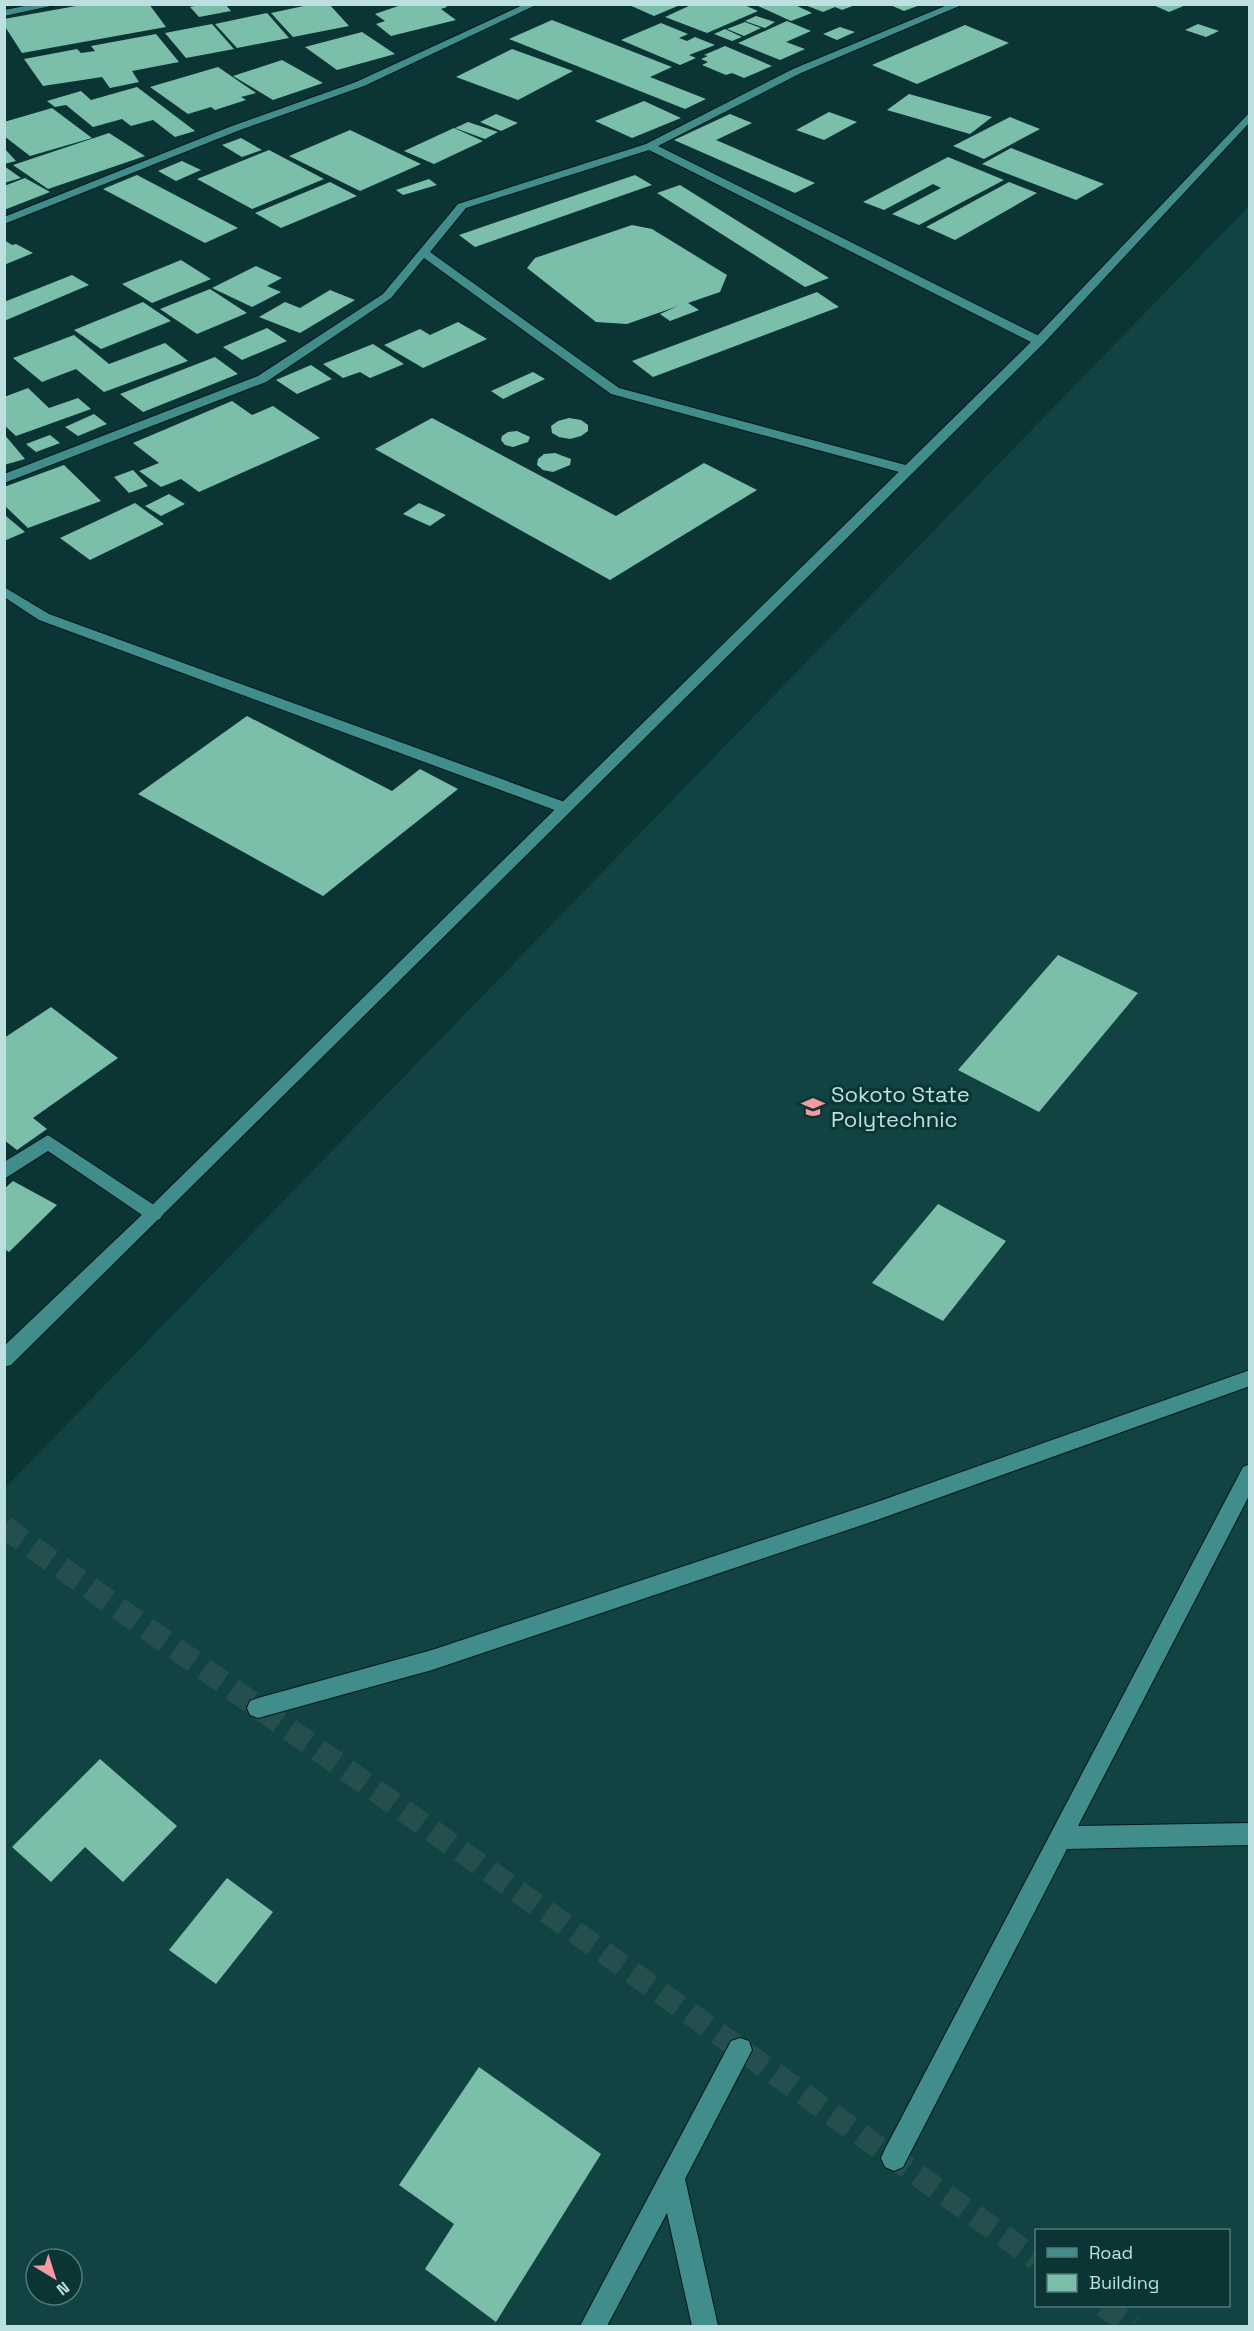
<svg xmlns="http://www.w3.org/2000/svg" width="1254" height="2331" font-family="'Space Grotesk',sans-serif">
  <rect width="100%" height="100%" fill="#0a3534"/>
  <path fill="#114342" fill-rule="evenodd" d="M 1249,206 L 1249,2326 L 5,2326 L 4,1489 ZM 1036,2230 L 1228,2230 L 1228,2306 L 1036,2306 ZM 36,2259 L 72,2259 L 72,2295 L 36,2295 Z"/>
  <path fill="#7bbfab" d="M 87,4 L 149,4 L 166,27 L 22,53 L 4,25 L 4,19 Z
    M 203,4 L 225,4 L 231,11 L 199,17 L 190,7 Z
    M 313,4 L 329,4 L 349,26 L 293,37 L 271,13 Z
    M 404,4 L 444,4 L 447,7 L 441,9 L 456,20 L 391,36 L 376,24 L 385,21 L 375,14 Z
    M 627,4 L 680,4 L 680,5 L 654,16 Z
    M 693,4 L 742,4 L 758,11 L 707,33 L 665,17 Z
    M 763,4 L 793,4 L 812,13 L 791,21 L 758,6 Z
    M 888,4 L 920,4 L 920,5 L 904,11 Z
    M 1151,4 L 1186,4 L 1186,5 L 1169,12 Z
    M 805,5 L 805,4 L 855,5 L 842,10 L 835,7 L 823,12 Z
    M 267,13 L 289,38 L 237,48 L 215,24 Z
    M 756,16 L 775,22 L 765,28 L 745,21 Z
    M 552,20 L 672,67 L 650,77 L 706,99 L 685,109 L 509,39 Z
    M 787,21 L 811,31 L 786,42 L 805,49 L 780,60 L 738,43 Z
    M 745,22 L 761,28 L 744,36 L 727,29 Z
    M 661,23 L 688,34 L 679,38 L 687,41 L 695,37 L 715,45 L 689,55 L 696,58 L 680,65 L 621,40 Z
    M 212,24 L 234,49 L 186,58 L 165,33 Z
    M 1198,24 L 1219,31 L 1206,37 L 1185,30 Z
    M 965,25 L 1009,43 L 917,84 L 872,65 Z
    M 840,27 L 855,32 L 837,40 L 823,34 Z
    M 725,29 L 742,37 L 732,41 L 714,34 Z
    M 362,32 L 395,54 L 337,70 L 305,47 Z
    M 156,34 L 179,62 L 132,71 L 139,82 L 110,88 L 102,77 L 43,86 L 24,59 L 77,49 L 81,53 L 95,51 L 91,46 Z
    M 725,46 L 772,66 L 744,78 L 732,73 L 726,75 L 702,65 L 708,62 L 701,59 L 708,56 L 704,55 Z
    M 512,49 L 573,71 L 518,100 L 456,77 Z
    M 282,60 L 323,83 L 273,100 L 233,76 Z
    M 218,67 L 256,93 L 241,97 L 246,100 L 215,110 L 211,107 L 188,114 L 150,87 Z
    M 137,87 L 195,131 L 175,137 L 153,120 L 131,126 L 122,119 L 93,127 L 66,105 L 55,107 L 47,101 L 81,91 L 91,100 Z
    M 909,94 L 992,117 L 970,134 L 887,110 Z
    M 644,101 L 681,118 L 632,138 L 595,121 Z
    M 52,108 L 92,138 L 30,156 L 4,136 L 4,122 Z
    M 829,112 L 857,122 L 824,140 L 796,130 Z
    M 496,114 L 518,123 L 501,131 L 480,122 Z
    M 730,114 L 752,123 L 716,140 L 815,183 L 795,193 L 674,140 Z
    M 1010,117 L 1040,129 L 984,159 L 953,146 Z
    M 468,122 L 498,132 L 485,139 L 455,128 Z
    M 454,128 L 483,141 L 434,164 L 404,151 Z
    M 350,130 L 421,164 L 360,191 L 289,156 Z
    M 109,133 L 145,156 L 48,189 L 13,165 Z
    M 241,138 L 262,150 L 242,157 L 222,145 Z
    M 4,148 L 16,161 L 4,164 Z
    M 1011,148 L 1104,184 L 1076,200 L 982,164 Z
    M 269,150 L 324,179 L 252,209 L 197,179 Z
    M 948,157 L 1004,180 L 919,225 L 892,214 L 941,188 L 933,184 L 884,210 L 863,202 Z
    M 182,161 L 201,170 L 176,181 L 158,171 Z
    M 4,166 L 21,178 L 4,183 Z
    M 137,175 L 238,228 L 205,243 L 103,189 Z
    M 635,175 L 652,185 L 475,247 L 459,235 Z
    M 25,178 L 50,192 L 4,210 L 4,186 Z
    M 429,179 L 437,185 L 403,195 L 396,190 Z
    M 330,182 L 357,196 L 281,228 L 255,213 Z
    M 1009,182 L 1037,193 L 955,240 L 926,227 Z
    M 680,185 L 829,278 L 805,287 L 657,193 Z
    M 632,225 L 652,229 L 727,275 L 720,292 L 688,303 L 699,310 L 670,321 L 660,314 L 678,306 L 627,324 L 596,322 L 527,268 L 535,258 Z
    M 4,240 L 12,245 L 16,244 L 33,253 L 4,265 Z
    M 181,260 L 211,279 L 152,303 L 122,284 Z
    M 256,266 L 282,278 L 267,286 L 281,292 L 252,307 L 212,288 Z
    M 72,275 L 89,285 L 4,321 L 4,302 Z
    M 210,289 L 247,313 L 197,334 L 160,309 Z
    M 330,290 L 355,300 L 300,333 L 259,317 L 285,302 L 300,308 Z
    M 817,292 L 839,307 L 653,377 L 632,361 Z
    M 143,302 L 171,321 L 101,349 L 74,330 Z
    M 458,322 L 487,339 L 423,368 L 384,345 L 420,329 L 430,335 Z
    M 267,328 L 287,341 L 242,360 L 223,347 Z
    M 74,335 L 109,364 L 165,343 L 188,361 L 104,392 L 76,369 L 42,382 L 13,358 Z
    M 373,344 L 404,364 L 370,378 L 360,372 L 343,378 L 323,364 Z
    M 215,357 L 238,374 L 143,412 L 120,394 Z
    M 311,365 L 332,379 L 297,394 L 276,380 Z
    M 533,372 L 545,379 L 503,399 L 491,391 Z
    M 28,388 L 49,408 L 78,398 L 91,409 L 16,436 L 4,425 L 4,397 Z
    M 232,401 L 252,415 L 273,406 L 320,438 L 199,492 L 181,479 L 161,487 L 139,471 L 159,463 L 133,443 Z
    M 94,414 L 107,424 L 78,436 L 65,427 Z
    M 432,418 L 616,516 L 704,463 L 757,490 L 610,580 L 375,449 Z
    M 569,418 L 581,420 L 588,425 L 588,431 L 581,436 L 570,439 L 559,437 L 552,433 L 551,426 L 558,421 Z
    M 517,431 L 530,437 L 528,442 L 513,447 L 505,445 L 501,440 L 502,436 L 508,432 Z
    M 4,434 L 25,459 L 4,465 Z
    M 50,435 L 60,443 L 36,452 L 26,444 Z
    M 555,453 L 571,459 L 570,465 L 553,472 L 543,470 L 537,465 L 538,459 L 544,454 Z
    M 64,465 L 101,501 L 28,528 L 4,505 L 4,487 Z
    M 133,470 L 148,486 L 129,493 L 114,477 Z
    M 169,494 L 185,504 L 161,516 L 145,506 Z
    M 135,503 L 164,524 L 90,560 L 60,538 Z
    M 419,503 L 446,515 L 430,526 L 403,514 Z
    M 4,516 L 6,516 L 25,532 L 4,541 Z
    M 247,716 L 392,791 L 420,769 L 458,789 L 323,896 L 138,794 Z
    M 1058,955 L 1138,993 L 1039,1112 L 958,1070 Z
    M 51,1007 L 118,1058 L 33,1118 L 47,1129 L 17,1150 L 4,1140 L 4,1038 Z
    M 13,1181 L 57,1205 L 9,1252 L 4,1249 L 4,1189 Z
    M 938,1204 L 1006,1241 L 943,1321 L 872,1283 Z
    M 100,1759 L 177,1826 L 123,1882 L 85,1847 L 51,1882 L 12,1847 Z
    M 227,1878 L 273,1912 L 216,1984 L 169,1950 Z
    M 479,2067 L 601,2154 L 496,2322 L 425,2269 L 454,2224 L 399,2185 Z"/>
  <g fill="none" stroke-linecap="round" stroke-linejoin="round">
    <path stroke="#254f4e" stroke-width="23" stroke-dasharray="23 12" stroke-linecap="butt" d="M 4,1527 L 1036,2259
      M 1103,2306 L 1133,2326"/>
    <g stroke="#031a1a" stroke-width="2">
      <path id="street" d="M 36,4 L 60,4 L 4,16 L 4,10 Z
        M 525,4 L 538,4 L 364,86 L 240,130 L 4,224 L 4,217 L 232,126 L 356,82 Z
        M 950,4 L 964,4 L 801,73 L 658,146 L 1043,338 L 1043,344 L 1035,344 L 649,150 L 466,208 L 430,252 L 619,388 L 913,467 L 914,470 L 913,473 L 903,473 L 611,394 L 424,258 L 391,298 L 266,382 L 4,483 L 4,474 L 258,376 L 383,294 L 458,204 L 646,144 L 793,69 Z
        M 4,587 L 49,614 L 570,804 L 573,808 L 565,813 L 560,812 L 39,620 L 4,597 Z
        M 48,1135 L 160,1209 L 163,1214 L 160,1219 L 154,1221 L 148,1219 L 48,1151 L 4,1179 L 4,1162 Z
        M 1250,1370 L 1250,1386 L 877,1520 L 432,1670 L 258,1718 L 250,1715 L 247,1708 L 250,1701 L 258,1698 L 432,1650 L 877,1502 Z
        M 1250,1464 L 1250,1494 L 1078,1826 L 1250,1823 L 1250,1845 L 1067,1849 L 903,2167 L 894,2171 L 885,2167 L 881,2158 L 885,2149 L 1243,1467 Z
        M 740,2038 L 749,2041 L 752,2050 L 685,2179 L 718,2326 L 692,2326 L 667,2213 L 607,2326 L 580,2326 L 731,2041 Z"/>
    </g>
    <g stroke="#031a1a" stroke-width="2">
      <path id="secondary" d="M 1250,112 L 1250,122 L 1043,344 L 11,1365 L 4,1367 L 4,1346 L 148,1209 L 1035,338 Z"/>
    </g>
    <use href="#street" fill="#418d8b" fill-rule="evenodd"/>
    <use href="#secondary" fill="#418d8b" fill-rule="evenodd"/>
  </g>
  <defs>
    <g id="university-bare" transform="scale(1.8)"><path d="M0-5L7-2L0 1L-7-2ZM-4 1L0 2.5L4 1V4Q0 6-4 4Z" fill="#f49aa3" stroke="#0a3534" stroke-width="2.5" paint-order="stroke"/></g>
  </defs>
  <g fill-rule="evenodd">
    <use href="#university-bare" x="813" y="1107"/>
  </g>
  <g text-anchor="middle" dominant-baseline="central" stroke-width="6" stroke-linejoin="round" paint-order="stroke">
    <g font-size="22" fill="#bce0df" stroke="#0a3534" text-anchor="start">
      <text x="831" y="1094">Sokoto State<tspan x="831" dy="25">Polytechnic</tspan></text>
    </g>
  </g>
  <rect width="1254" height="2331" fill="none" stroke="#bce0df" stroke-width="12"/>
  <rect x="1035" y="2229" width="195" height="78" fill="#0a3534" stroke="#517978" stroke-width="1.5"/>
  <rect x="1047" y="2248" width="30" height="9" fill="#418d8b" stroke="#517978" stroke-width="1.5"/>
  <text x="1089" y="2259" font-size="18" fill="#bce0df">Road</text>
  <rect x="1047" y="2274" width="30" height="18" fill="#7bbfab" stroke="#517978" stroke-width="1.5"/>
  <text x="1089" y="2289" font-size="18" fill="#bce0df">Building</text>
  <g transform="translate(54 2277) rotate(142)"><circle r="28" fill="#0a3534" stroke="#517978" stroke-width="1.5"/>
  <path d="M0-4.5L10 22L0 15L-10 22Z" fill="#f49aa3"/>
  <text y="-9" font-size="16" font-weight="bold" text-anchor="middle" fill="#bce0df">N</text>
  </g>
</svg>
